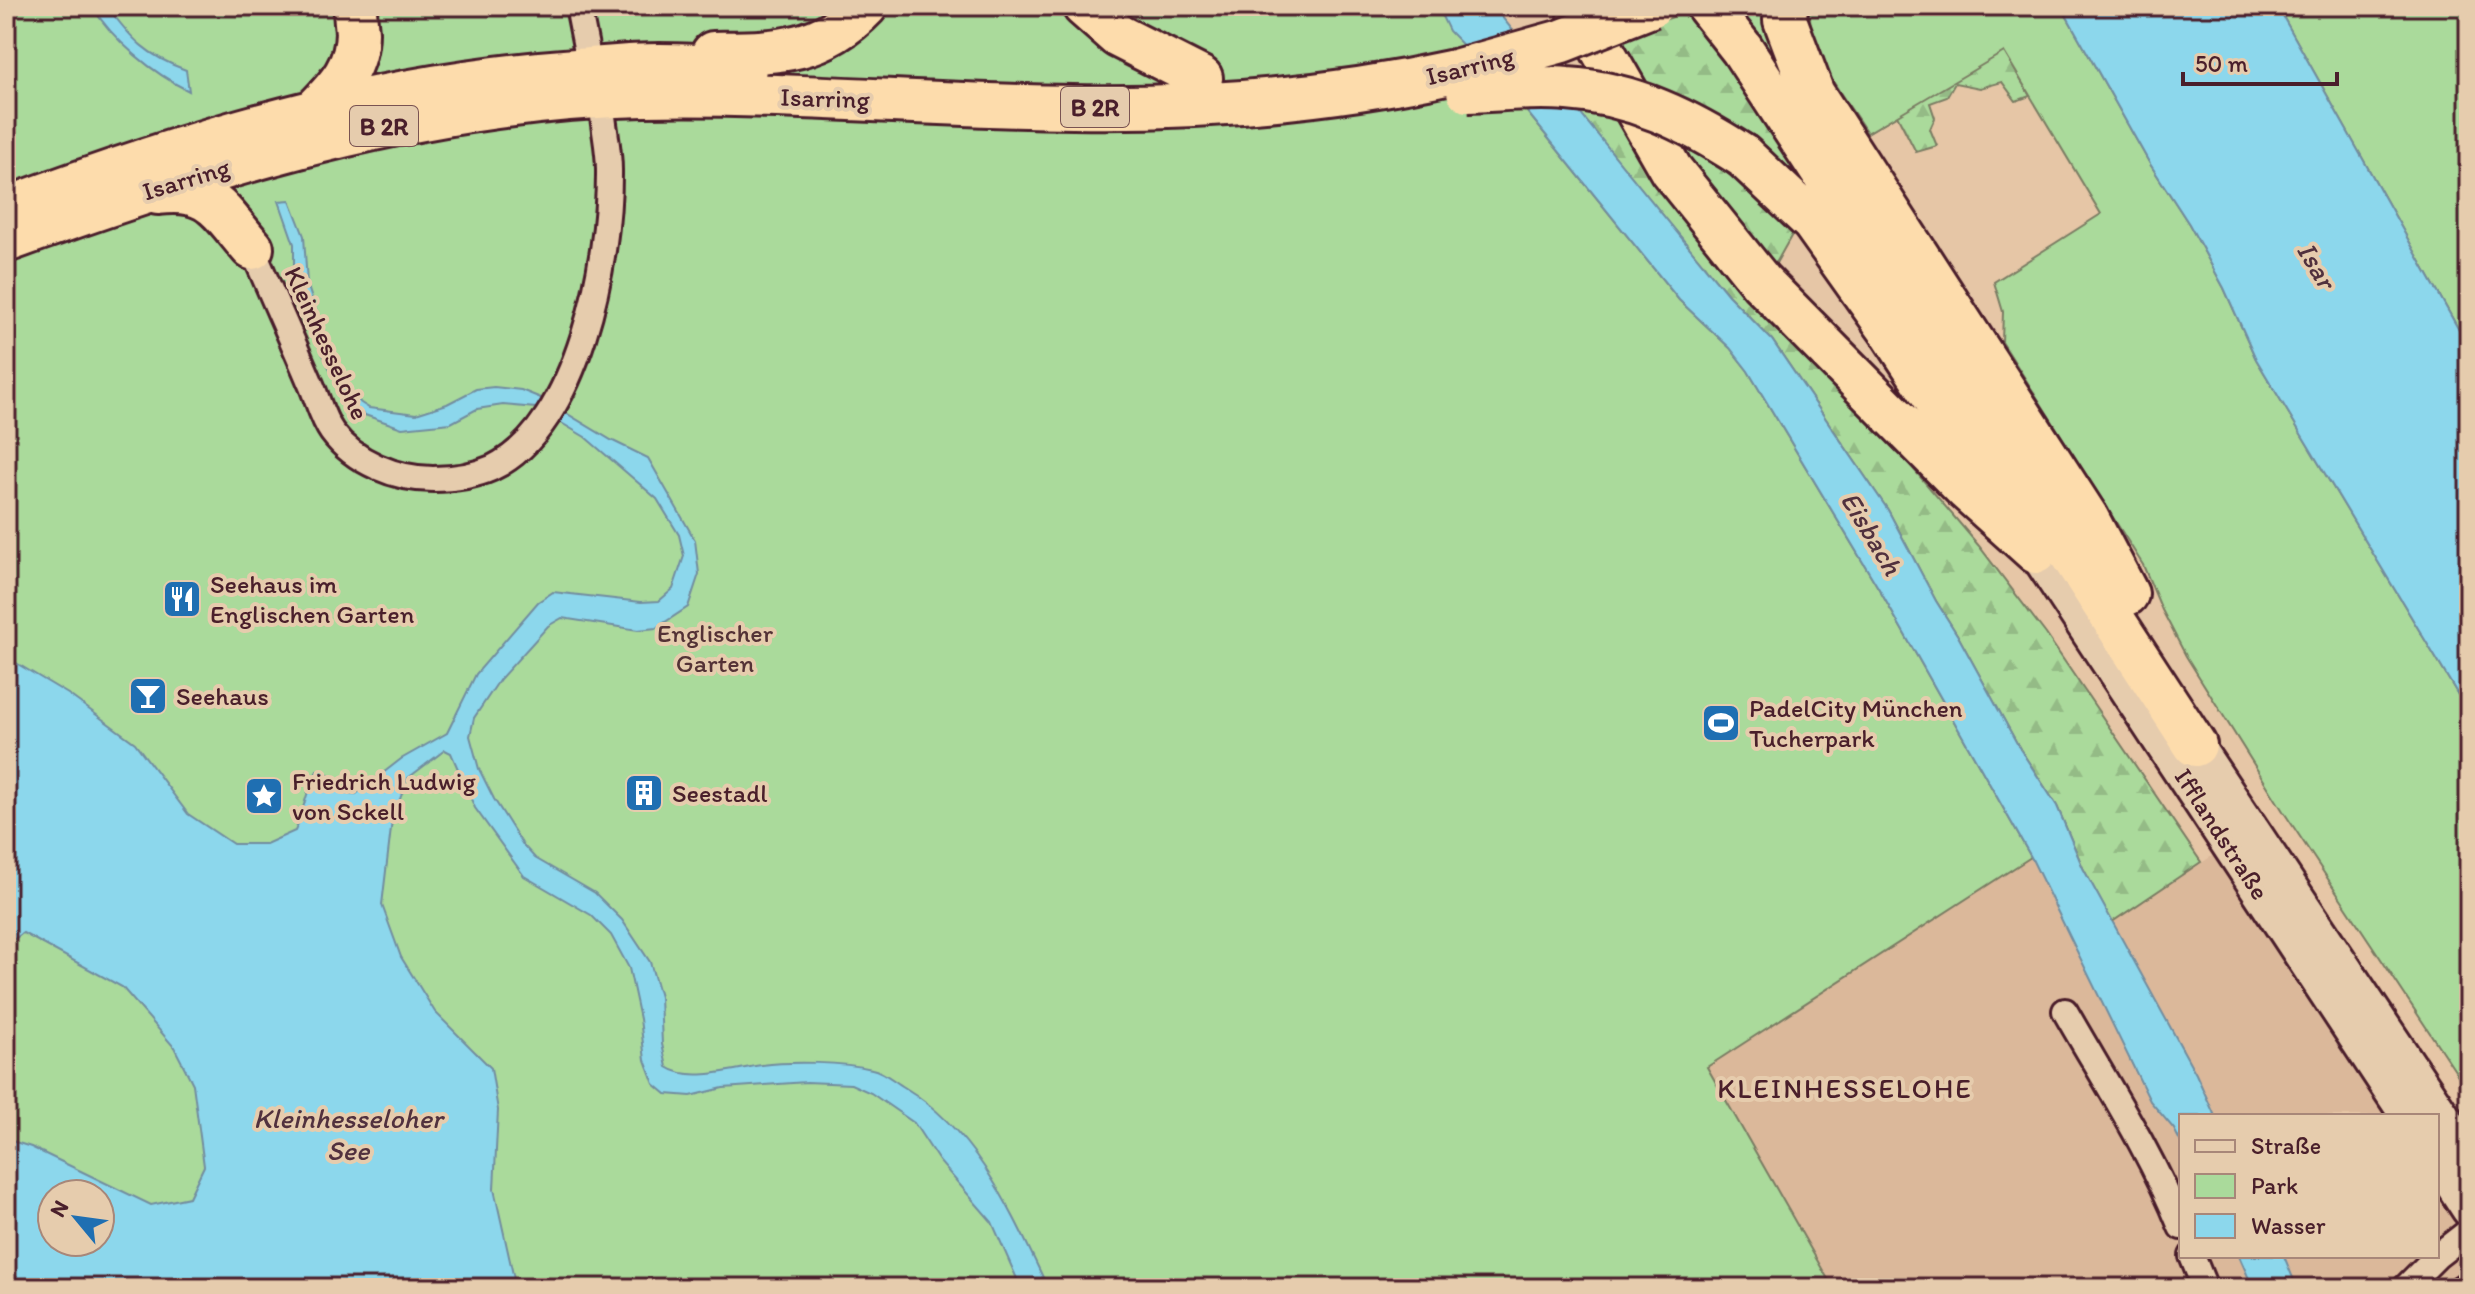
<svg xmlns="http://www.w3.org/2000/svg" width="2475" height="1294" font-family="Itim,sans-serif">
  <defs>
    <pattern id="forest-firs" width="22" height="20" patternUnits="userSpaceOnUse" patternTransform="scale(2)"><rect width="22" height="20" fill="#aada9b"/><path d="M5 1l3.5 6h-7zM16 11l3.5 6h-7z" fill="#94bb86"/></pattern>
  </defs>
  <rect width="100%" height="100%" fill="#e6c6a6"/>
  <filter id="ink" filterUnits="userSpaceOnUse"><feTurbulence type="fractalNoise" baseFrequency=".0125" numOctaves="2"/><feDisplacementMap in="SourceGraphic" scale="16" xChannelSelector="R" yChannelSelector="G"/><feConvolveMatrix kernelMatrix="1 2 1 2 8 2 1 2 1" color-interpolation-filters="sRGB"/></filter>
  <g filter="url(#ink)">
    <path fill="#dbb89a" d="M 2215,854 L 2385,1116 L 2181,1116 L 2181,1256 L 2437,1256 L 2437,1194 L 2469,1243 L 2469,1288 L 1833,1288 L 1707,1067 L 2031,857 L 2149,1100 L 2195,1073 L 2112,922 Z"/>
    <path fill="url(#forest-firs)" stroke="#7a7c63" stroke-width="2" d="M 1735,6 L 1776,6 L 1783,58 L 1775,64 L 1737,15 Z
      M 1810,6 L 2004,51 L 2030,96 L 2016,101 L 2002,82 L 1980,88 L 1955,83 L 1947,97 L 1930,103 L 1935,118 L 1930,129 L 1937,146 L 1916,152 L 1897,115 L 1867,133 Z
      M 1686,12 L 1697,19 L 1824,211 L 1803,183 L 1767,147 L 1722,117 L 1639,82 L 1617,45 L 1648,26 Z
      M 1575,108 L 1633,122 L 1674,141 L 1773,201 L 1794,231 L 1761,290 L 1979,546 L 2046,634 L 2201,862 L 2112,922 L 2083,868 L 2057,806 L 2020,749 L 1958,636 L 1936,601 L 1888,510 L 1772,340 L 1728,295 Z"/>
    <path fill="#aada9b" stroke="#7a7c63" stroke-width="2" fill-rule="evenodd" d="M 6,6 L 1527,6 L 1450,31 L 1524,108 L 1679,300 L 1730,348 L 1748,371 L 1879,589 L 2031,857 L 1707,1067 L 1833,1288 L 6,1288 ZM 52,1194 L 100,1194 L 100,1242 L 52,1242 Z
      M 1810,6 L 2061,6 L 2150,164 L 2189,224 L 2224,288 L 2256,359 L 2469,713 L 2469,1092 L 2283,811 L 2186,656 L 2162,610 L 2143,565 L 2002,342 L 2003,312 L 1994,282 L 2101,214 L 2004,52 L 1867,133 C 1843,95 1806,53 1810,6 Z
      M 2277,6 L 2469,6 L 2469,348 Z"/>
    <path fill="#8cd7ec" stroke="#728d9f" stroke-width="2" fill-rule="evenodd" d="M 92,6 L 107,6 C 131,39 147,56 186,70 L 189,91 C 154,74 112,40 92,6 Z
      M 1437,6 L 1493,6 L 1728,295 L 1772,340 L 1888,510 L 1936,601 L 1958,636 L 2020,749 L 2057,806 L 2083,868 L 2196,1074 L 2215,1116 L 2181,1116 L 2181,1143 L 2174,1129 L 2150,1101 L 2031,857 L 1879,589 L 1748,371 L 1730,348 L 1679,300 L 1524,108 L 1449,31 Z
      M 2061,6 L 2277,6 L 2469,348 L 2469,713 L 2256,359 L 2224,288 L 2189,224 L 2150,164 Z
      M 290,200 L 304,236 L 307,284 L 326,340 L 353,395 L 361,403 L 369,408 L 416,414 L 447,404 L 476,389 L 494,387 L 521,390 L 541,398 L 611,440 L 648,458 L 695,540 L 699,574 L 688,607 L 656,628 L 638,630 L 562,618 L 548,626 L 500,679 L 474,718 L 470,736 L 479,769 L 494,799 L 523,845 L 535,858 L 595,893 L 622,920 L 650,962 L 660,997 L 662,1044 L 667,1067 C 691,1083 733,1069 762,1065 C 791,1061 843,1062 872,1069 C 883,1071 894,1081 904,1087 C 978,1132 1012,1213 1048,1288 L 1021,1288 L 992,1222 L 939,1161 L 914,1123 L 871,1093 L 851,1084 L 807,1082 L 723,1088 L 691,1096 L 666,1094 L 654,1084 L 645,1060 L 640,1019 L 629,968 L 611,935 L 591,915 L 524,876 L 475,808 L 451,753 L 445,750 L 408,778 L 392,820 L 382,905 L 401,957 L 435,1012 L 491,1068 L 498,1110 L 494,1189 L 516,1288 L 6,1288 L 6,1139 L 31,1147 L 151,1205 L 189,1197 L 204,1166 L 193,1084 L 174,1047 L 122,987 L 23,933 L 6,945 L 6,657 L 68,694 L 135,743 L 188,814 L 233,844 L 266,844 L 295,831 C 304,811 306,789 317,771 L 328,774 L 339,792 L 356,794 L 401,759 L 447,733 L 476,674 L 538,602 L 553,592 L 641,602 L 659,601 L 673,589 L 684,556 L 679,535 L 657,499 L 585,437 L 536,408 L 503,405 L 477,409 L 451,423 L 402,428 L 362,414 L 346,403 L 319,346 L 294,276 L 294,244 L 279,201 ZM 52,1194 L 100,1194 L 100,1242 L 52,1242 Z
      M 2239,1256 L 2284,1256 L 2297,1288 L 2253,1288 Z"/>
    <g fill="none" stroke-linecap="round" stroke-linejoin="round">
      <g stroke="#4a1f2b" stroke-width="30">
        <path id="minor" d="M 578,6 L 586,47
          M 252,248 C 271,293 291,337 310,382 C 317,397 322,418 332,432 C 354,462 396,479 433,479 C 452,479 474,476 492,468 C 579,427 610,257 609,170 C 609,152 605,134 603,116
          M 2065,1011 C 2105,1081 2151,1152 2181,1227
          M 2192,1256 L 2205,1288
          M 2437,1256 L 2469,1231
          M 2405,1288 L 2437,1256
          M 2461,1288 L 2469,1283"/>
      </g>
      <g stroke="#4a1f2b" stroke-width="40">
        <path id="secondary" d="M 2036,552 L 2408,1116
          M 2195,745 L 2469,1156
          M 2437,1160 L 2469,1209"/>
      </g>
      <g stroke="#4a1f2b" stroke-width="48">
        <path id="trunk" d="M 1084,6 L 1118,36 L 1201,78
          M 1577,6 L 1671,170 L 1761,282 L 1967,490 L 2036,552
          M 1708,6 L 1742,49 L 2195,745
          M 1786,6 L 1785,20 L 1813,94 L 2087,518 L 2127,594
          M 713,53 C 775,52 820,54 866,6
          M 316,109 C 339,86 357,66 357,32 C 356,23 355,15 355,6
          M 1743,156 L 1813,222 L 1890,330 L 2001,499
          M 158,193 C 212,186 220,212 252,248
          M 6,209 C 194,139 375,84 576,70 C 604,68 632,65 660,65 C 689,65 717,67 745,69
          M 6,241 C 212,166 423,100 644,95 C 788,92 930,106 1073,107 C 1202,109 1329,99 1455,71"/>
      </g>
      <use href="#minor" stroke="#e6ccad" stroke-width="24"/>
      <use href="#secondary" stroke="#e6ccad" stroke-width="34"/>
      <use href="#trunk" stroke="#fddcac" stroke-width="42"/>
      <g stroke="#4a1f2b" stroke-width="48" stroke-linecap="butt">
        <path id="trunk-bridge" d="M 1455,71 L 1562,41 L 1651,6
          M 1468,91 C 1501,90 1534,86 1567,89 C 1633,93 1689,121 1743,156"/>
      </g>
      <use href="#trunk-bridge" stroke="#fddcac" stroke-width="42"/>
    </g>
  </g>
  <defs>
    <g id="restaurant-square" transform="scale(2)"><rect x="-9" y="-9" width="18" height="18" rx="4" fill="#1f6fb2" stroke="#e6ccad"/><path d="M-5-6h1v4h1v-4h1v4h1v-4h1v5L-1.5 .5V6h-2V.5L-5-1ZM5-6V6H3V1.5H1.5Q1.5-4 5-6Z" fill="#fff"/></g>
    <g id="bar-square" transform="scale(2)"><rect x="-9" y="-9" width="18" height="18" rx="4" fill="#1f6fb2" stroke="#e6ccad"/><path d="M-6-5H6L.8 .8V4.5H3.5V6h-7V4.5H-.8V.8Z" fill="#fff"/></g>
    <g id="stadium-square" transform="scale(2)"><rect x="-9" y="-9" width="18" height="18" rx="4" fill="#1f6fb2" stroke="#e6ccad"/><path d="M0-5a6.5 5 0 1 0 0 10a6.5 5 0 1 0 0-10ZM-3.5-1.8h7v3.6h-7Z" fill="#fff"/></g>
    <g id="building-square" transform="scale(2)"><rect x="-9" y="-9" width="18" height="18" rx="4" fill="#1f6fb2" stroke="#e6ccad"/><path d="M-4-6H4V6H1V3H-1V6H-4ZM-2.5-4.3h1.7v1.8h-1.7ZM.8-4.3h1.7v1.8H.8ZM-2.5-1h1.7V.8h-1.7ZM.8-1h1.7V.8H.8Z" fill="#fff"/></g>
    <g id="sight-square" transform="scale(2)"><rect x="-9" y="-9" width="18" height="18" rx="4" fill="#1f6fb2" stroke="#e6ccad"/><path d="M0-6L1.8-2.2L6-1.7L2.9 1.2L3.7 5.4L0 3.3L-3.7 5.4L-2.9 1.2L-6-1.7L-1.8-2.2Z" fill="#fff"/></g>
  </defs>
  <g fill-rule="evenodd">
    <use href="#restaurant-square" x="182" y="599"/>
    <use href="#bar-square" x="148" y="696"/>
    <use href="#stadium-square" x="1721" y="723"/>
    <use href="#building-square" x="644" y="793"/>
    <use href="#sight-square" x="264" y="796"/>
  </g>
  <g text-anchor="middle" dominant-baseline="central" stroke-width="8" stroke-linejoin="round" paint-order="stroke">
    <g fill="#e6ccad" stroke="#795352" stroke-width="2">
      <rect x="1061" y="87" width="68" height="40" rx="6"/>
      <rect x="350" y="106" width="68" height="40" rx="6"/>
    </g>
    <g font-size="24" font-weight="bold" fill="#4a1f2b">
      <text x="1095" y="107">B 2R</text>
      <text x="384" y="126">B 2R</text>
    </g>
    <g font-size="26" fill="#4a1f2b" stroke="#e6ccad">
      <text transform="translate(1470 66) rotate(-14)">Isarring</text>
      <text transform="translate(825 98) rotate(2)">Isarring</text>
      <text transform="translate(186 179) rotate(-17)">Isarring</text>
      <text transform="translate(327 343) rotate(65)">Kleinhesselohe</text>
      <text transform="translate(2222 834) rotate(57)">Ifflandstraße</text>
    </g>
    <g font-size="26" fill="#4a1f2b" stroke="#e6ccad" text-anchor="start">
      <text x="210" y="584">Seehaus im<tspan x="210" dy="30">Englischen Garten</tspan></text>
      <text x="176" y="696">Seehaus</text>
      <text x="1749" y="708">PadelCity München<tspan x="1749" dy="30">Tucherpark</tspan></text>
      <text x="292" y="781">Friedrich Ludwig<tspan x="292" dy="30">von Sckell</tspan></text>
      <text x="672" y="793">Seestadl</text>
    </g>
    <g font-size="26" fill="#543236" stroke="#e6ccad">
      <text x="715" y="633">Englischer<tspan x="715" dy="30">Garten</tspan></text>
    </g>
    <g font-size="28" font-style="italic" fill="#51313e" stroke="#e6ccad">
      <text transform="translate(2317 265) rotate(59)">Isar</text>
      <text transform="translate(1872 533) rotate(59)">Eisbach</text>
      <text x="348" y="1118">Kleinhesseloher<tspan x="348" dy="32">See</tspan></text>
    </g>
    <g font-size="28" letter-spacing="2" fill="#4a1f2b" stroke="#e6ccad">
      <text x="1845" y="1088">KLEINHESSELOHE</text>
    </g>
  </g>
  <rect width="2475" height="1294" fill="none" stroke="#e6ccad" stroke-width="32"/>
  <rect x="16" y="16" width="2443" height="1262" fill="none" stroke="#4a1f2b" stroke-width="3" filter="url(#ink)"/>
  <rect x="2179" y="1114" width="260" height="144" fill="#e6ccad" stroke="#a88779" stroke-width="2"/>
  <rect x="2195" y="1140" width="40" height="12" fill="#e6ccad" stroke="#a88779" stroke-width="2"/>
  <text x="2251" y="1154" font-size="24" fill="#4a1f2b">Straße</text>
  <rect x="2195" y="1174" width="40" height="24" fill="#aada9b" stroke="#a88779" stroke-width="2"/>
  <text x="2251" y="1194" font-size="24" fill="#4a1f2b">Park</text>
  <rect x="2195" y="1214" width="40" height="24" fill="#8cd7ec" stroke="#a88779" stroke-width="2"/>
  <text x="2251" y="1234" font-size="24" fill="#4a1f2b">Wasser</text>
  <g transform="translate(76 1218) rotate(299)"><circle r="38" fill="#e6ccad" stroke="#a88779" stroke-width="2"/>
  <path d="M0-6L14 30L0 20L-14 30Z" fill="#1f6fb2"/>
  <text y="-12" font-size="22" font-weight="bold" text-anchor="middle" fill="#4a1f2b">N</text>
  </g>
  <path d="M2183 72v12h154v-12" fill="none" stroke="#4a1f2b" stroke-width="4"/>
  <text x="2195" y="72" font-size="24" fill="#4a1f2b" stroke="#e6ccad" stroke-width="6" paint-order="stroke">50 m</text>
</svg>
